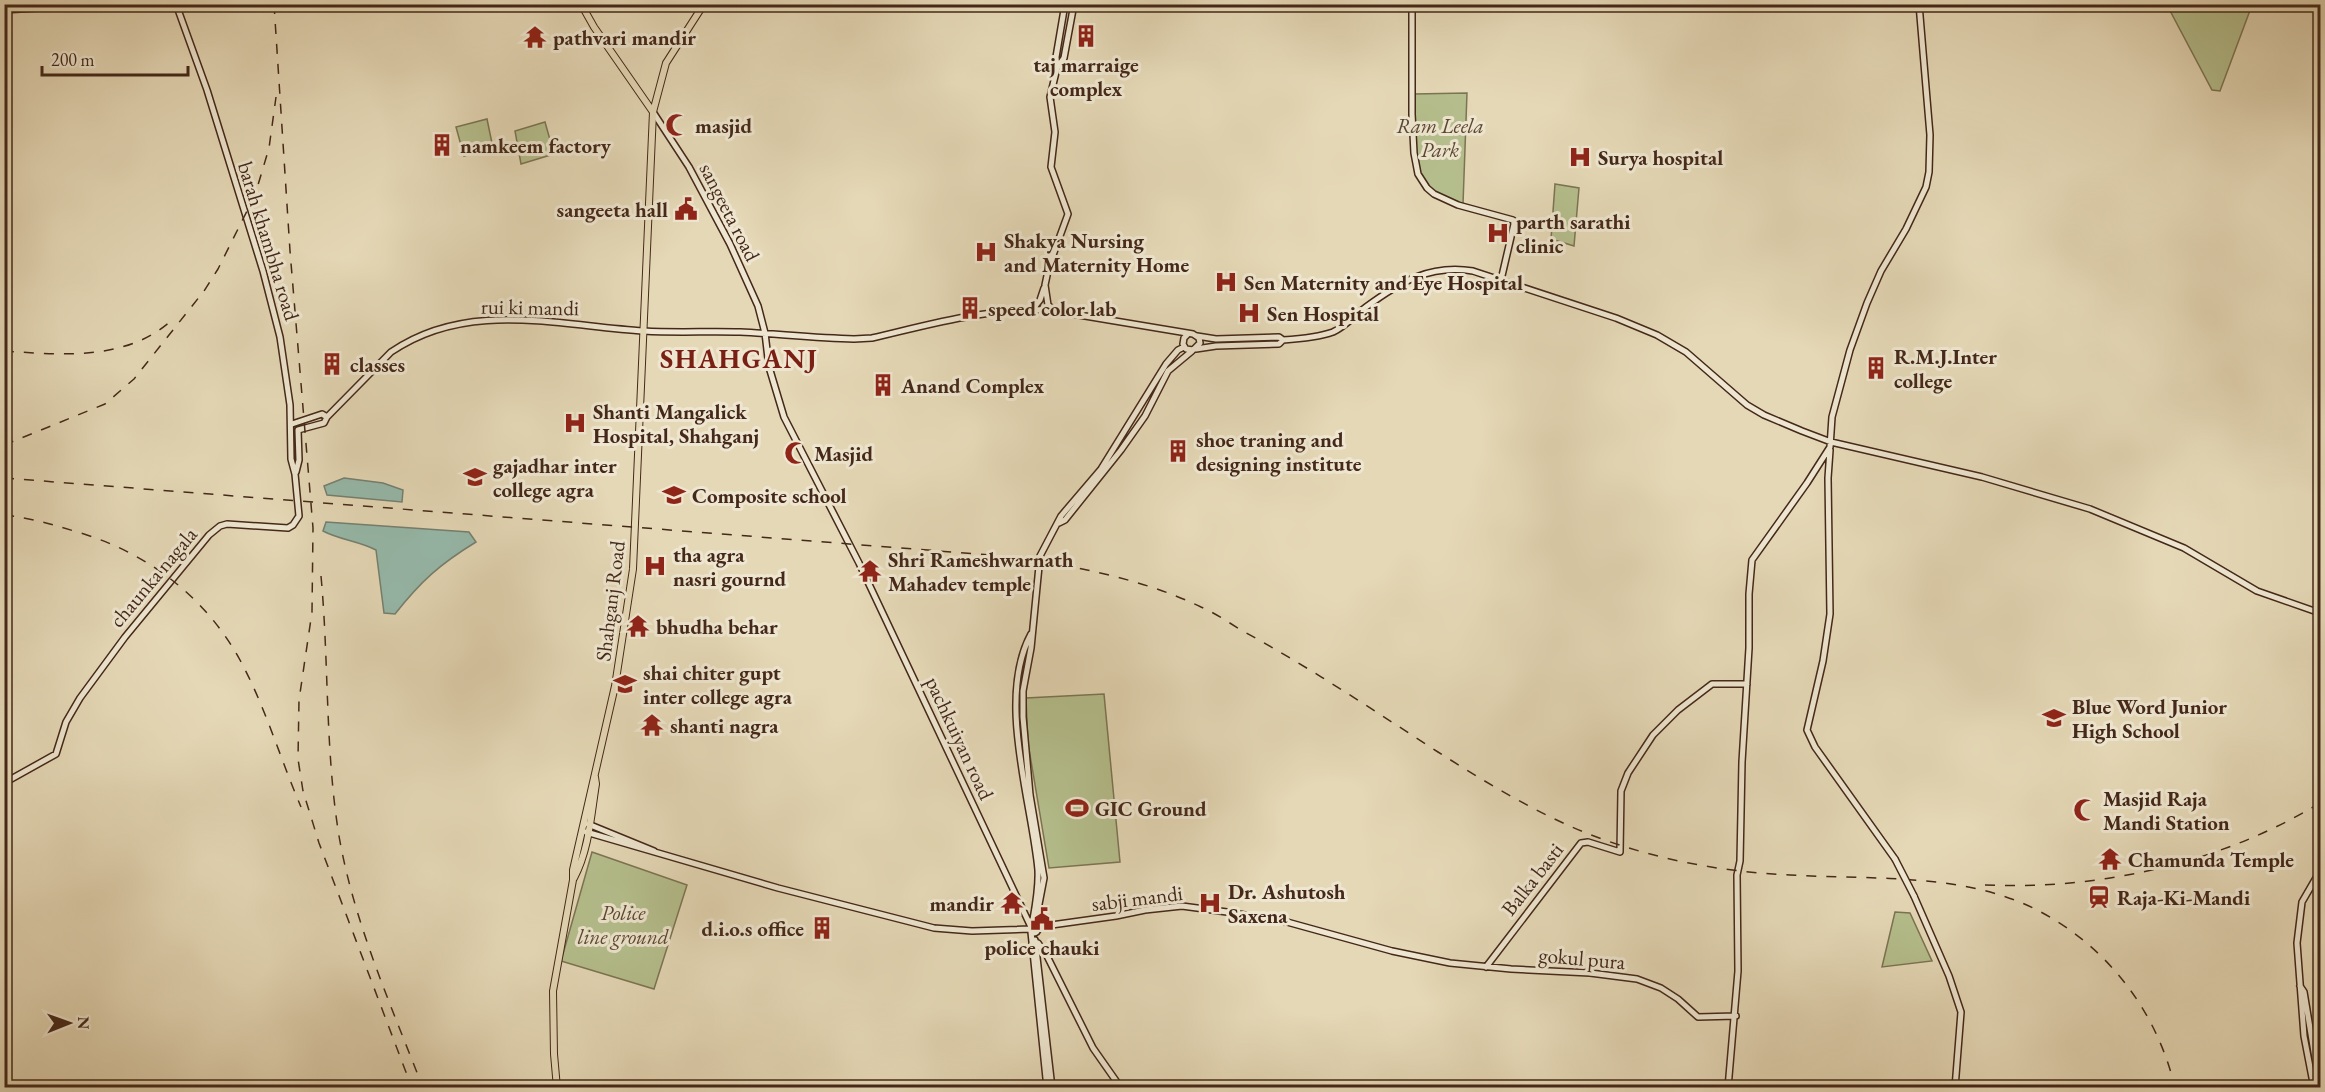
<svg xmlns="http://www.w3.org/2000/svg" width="2325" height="1092" font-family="'EB Garamond',serif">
  <rect width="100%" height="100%" fill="#e5d8b6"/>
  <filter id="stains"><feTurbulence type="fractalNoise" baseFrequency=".00333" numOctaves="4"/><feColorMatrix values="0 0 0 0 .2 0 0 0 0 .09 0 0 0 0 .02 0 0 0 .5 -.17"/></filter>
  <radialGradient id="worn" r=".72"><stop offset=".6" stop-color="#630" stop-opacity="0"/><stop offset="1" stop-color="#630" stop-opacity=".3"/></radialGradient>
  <path fill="#b5bf8d" stroke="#7c7453" stroke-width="1.5" d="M 2167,5 L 2252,5 L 2220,91 L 2212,90 Z
    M 1467,93 L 1463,204 C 1403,190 1414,143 1414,94 Z
    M 487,119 L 493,148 L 464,156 L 456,127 Z
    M 545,122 L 554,154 L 521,164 L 515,131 Z
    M 1555,184 L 1579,188 L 1574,246 L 1551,239 Z
    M 1104,694 L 1120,862 L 1049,868 L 1028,743 L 1026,698 Z
    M 592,852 L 687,885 L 654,989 L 561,961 Z
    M 1895,912 L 1910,913 L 1932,961 L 1882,967 Z"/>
  <path fill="#96baac" stroke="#758071" stroke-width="1.5" d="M 344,478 L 383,483 L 403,490 L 402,502 L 327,495 L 324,486 Z
    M 326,522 L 469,532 L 476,542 C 440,564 421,581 395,614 L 384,613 L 376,550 C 359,541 340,540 323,531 Z"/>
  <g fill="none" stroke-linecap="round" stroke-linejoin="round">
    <g stroke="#442819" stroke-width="8">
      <path id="secondary" d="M 1065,4 L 1056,57 L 1057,68 L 1050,97 L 1055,132 L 1051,167 L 1068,214 L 1049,266 L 1045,285 L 1048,305 L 1055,311 L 1193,334 L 1199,338 L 1200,343 L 1193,350 L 1186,349 L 1183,344 L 1184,338 L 1188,334
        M 1412,4 L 1412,114 L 1414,153 L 1418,174 L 1427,188 L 1434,194 L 1458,205 L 1513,220 L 1514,224 L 1501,280
        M 4,5 L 10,4
        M 4,10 L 104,4
        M 1057,68 L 1064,58 L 1074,4
        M 653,112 L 689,167 L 730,244 L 758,306 L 765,333 L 769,367 L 784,417 L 859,563 L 1031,927
        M 1032,310 L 1040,300 L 1044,288
        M 1197,336 L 1216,339 L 1279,337 L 1283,340
        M 1196,349 L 1216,346 L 1279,344 L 1283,340 C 1298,339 1319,337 1333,332 C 1346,326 1355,315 1366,307 C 1400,282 1430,264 1473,271 L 1616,318 L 1657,335 L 1686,352 L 1747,405 L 1764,415 L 1802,431 L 1831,442 L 1982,477 L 2090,509 L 2184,548 L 2257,591 L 2320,613
        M 292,424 L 322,414 L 327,417
        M 1830,450 L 1828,478 L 1830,614 L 1823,661 L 1807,730 L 1815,747 L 1895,859
        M 296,472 L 299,460 L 298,430 L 324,423 L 327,417 L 391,352 C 468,299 559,326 644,331 C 676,333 708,331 740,332 C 778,334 816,338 854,339 L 872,338 C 936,323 985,308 1053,310
        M 1059,523 L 1065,520 L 1121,450 L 1145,416 L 1168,371 L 1192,351
        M 1031,634 C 996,699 1032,802 1038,870 C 1039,889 1035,908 1032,925
        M 4,783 L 56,754 L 66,722 L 80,698 L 125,637 L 209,535 L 220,526 L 227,524 L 288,528 L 293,525 L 299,516 L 295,474 L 291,459 L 290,405 L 280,337 L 263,271 L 207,90 L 176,4
        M 588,824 L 654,851
        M 586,832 L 778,888 L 934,928 L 972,931 L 1030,929
        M 1914,896 L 1949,976 L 1961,1012 L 1955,1088
        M 1035,925 L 1044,878 L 1030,795 L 1023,717 L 1023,691 L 1031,648 L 1040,556 L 1061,516 L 1101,469 L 1166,364 L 1178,350 L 1184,347
        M1030 929a4 4 0 1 1 8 0a4 4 0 1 1-8 0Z
        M 1037,927 L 1116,916 L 1145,910 L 1182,906 L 1227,912 L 1287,922 L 1392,951 L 1450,963 L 1511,969 L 1590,973 L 1637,979 L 1661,988 L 1678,999 L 1698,1017 L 1736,1016
        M 1031,932 L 1047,1088
        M 1035,940 L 1052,1088
        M 1032,944 L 1038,943 L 1047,956 L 1093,1048 L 1121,1088
        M 1486,967 L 1581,843 L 1588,842 L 1620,852 L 1621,791 L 1628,773 L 1653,735 L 1678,710 L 1712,684 L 1747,684
        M 2300,986 L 2304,992 L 2320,1088
        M 1728,1088 L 1738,971 L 1737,875 L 1740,861 L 1742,762 L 1749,648 L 1749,594 L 1752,560 L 1807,483 L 1830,447 L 1832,417 L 1850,350 L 1867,303 L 1881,271 L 1906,229 L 1926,187 L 1929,172 L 1930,135 L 1919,4
        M 2314,1088 L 2304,1036 L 2297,943 L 2302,902 L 2320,871"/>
    </g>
    <g stroke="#442819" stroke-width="8">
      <path id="primary" d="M 581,4 L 594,27 L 653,112
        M 574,878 C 589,850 591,815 596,784 L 595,777
        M 557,1088 L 554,1054 L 553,991 L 573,880 L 573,870 L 615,686 L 633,569 L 653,112 L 666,63 L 704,4"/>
    </g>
    <use href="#secondary" stroke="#eee6d0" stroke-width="5"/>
    <use href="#primary" stroke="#e5d8b6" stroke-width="6"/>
    <path stroke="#442819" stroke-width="1.5" stroke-dasharray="10 10" stroke-linecap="butt" d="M 274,4 L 290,251 L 313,528 L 312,612 L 299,700 L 298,759 L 303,791 L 319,843 L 412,1088
      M 4,351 C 62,355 127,361 172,320
      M 4,445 L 105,404 L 134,379 L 204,291 L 218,269 L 255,195 L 269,148 L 276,97
      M 4,478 L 1029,558 C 1048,564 1068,566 1087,570 C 1125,578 1166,590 1201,607 C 1215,613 1228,622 1241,630 C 1309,667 1373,710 1438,752 C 1490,785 1544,818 1602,839 C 1663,861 1725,872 1790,875 C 1871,880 1963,872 2037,910 C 2107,946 2157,1011 2175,1088
      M 4,515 C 33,518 57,526 84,534 C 150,555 206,598 240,660 C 265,706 280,758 301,807
      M 321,576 C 329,662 325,750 339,836 C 354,923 391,1005 423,1088
      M 1985,885 C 2101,890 2221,863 2320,803"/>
    <g stroke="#442819" stroke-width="8" stroke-linecap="butt">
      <path id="secondary-bridge" d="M 1895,859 L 1914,896"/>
    </g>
    <use href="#secondary-bridge" stroke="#eee6d0" stroke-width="5"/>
  </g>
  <defs>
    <g id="building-bare" transform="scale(1.8)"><path d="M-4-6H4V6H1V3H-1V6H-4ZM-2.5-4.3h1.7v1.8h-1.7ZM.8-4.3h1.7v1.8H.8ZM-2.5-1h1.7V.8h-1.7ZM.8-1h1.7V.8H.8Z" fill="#8f2418" stroke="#eee6d0" stroke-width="2.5" paint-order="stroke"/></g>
    <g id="temple-bare" transform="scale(1.8)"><path d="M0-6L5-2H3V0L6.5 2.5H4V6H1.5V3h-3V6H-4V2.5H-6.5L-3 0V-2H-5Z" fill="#8f2418" stroke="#eee6d0" stroke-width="2.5" paint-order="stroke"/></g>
    <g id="mosque-bare" transform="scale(1.8)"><path d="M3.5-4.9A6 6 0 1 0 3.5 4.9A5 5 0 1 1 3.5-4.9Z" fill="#8f2418" stroke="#eee6d0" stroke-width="2.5" paint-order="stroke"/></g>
    <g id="hospital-bare" transform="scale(1.8)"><path d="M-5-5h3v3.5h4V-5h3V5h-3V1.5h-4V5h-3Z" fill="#8f2418" stroke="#eee6d0" stroke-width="2.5" paint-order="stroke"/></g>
    <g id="civic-bare" transform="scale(1.8)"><path d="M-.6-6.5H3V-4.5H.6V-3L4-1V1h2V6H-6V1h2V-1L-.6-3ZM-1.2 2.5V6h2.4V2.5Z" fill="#8f2418" stroke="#eee6d0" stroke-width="2.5" paint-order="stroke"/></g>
    <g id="university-bare" transform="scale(1.8)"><path d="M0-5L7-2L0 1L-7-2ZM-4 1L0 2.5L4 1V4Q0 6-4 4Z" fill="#8f2418" stroke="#eee6d0" stroke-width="2.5" paint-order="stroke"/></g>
    <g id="school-bare" transform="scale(1.8)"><path d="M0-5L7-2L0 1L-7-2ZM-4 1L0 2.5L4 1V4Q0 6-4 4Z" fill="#8f2418" stroke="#eee6d0" stroke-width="2.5" paint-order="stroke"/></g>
    <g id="stadium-bare" transform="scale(1.8)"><path d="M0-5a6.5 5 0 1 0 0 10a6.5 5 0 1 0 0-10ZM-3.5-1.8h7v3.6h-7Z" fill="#8f2418" stroke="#eee6d0" stroke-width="2.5" paint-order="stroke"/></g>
    <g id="station-bare" transform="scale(1.8)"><path d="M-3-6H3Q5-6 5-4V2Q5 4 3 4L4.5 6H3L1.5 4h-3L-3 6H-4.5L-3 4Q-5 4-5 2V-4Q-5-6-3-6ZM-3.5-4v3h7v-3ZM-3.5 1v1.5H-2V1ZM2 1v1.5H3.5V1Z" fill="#8f2418" stroke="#eee6d0" stroke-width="2.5" paint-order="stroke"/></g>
  </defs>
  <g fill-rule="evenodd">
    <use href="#building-bare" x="1086" y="36"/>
    <use href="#temple-bare" x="535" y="37"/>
    <use href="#mosque-bare" x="677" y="125"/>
    <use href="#building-bare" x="442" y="145"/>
    <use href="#hospital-bare" x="1580" y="157"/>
    <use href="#civic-bare" x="686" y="209"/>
    <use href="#hospital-bare" x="1498" y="233"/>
    <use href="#hospital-bare" x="986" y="252"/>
    <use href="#hospital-bare" x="1226" y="282"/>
    <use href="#building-bare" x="970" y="308"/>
    <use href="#hospital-bare" x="1249" y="313"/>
    <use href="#building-bare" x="332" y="364"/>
    <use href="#building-bare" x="1876" y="368"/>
    <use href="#building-bare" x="883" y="385"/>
    <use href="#hospital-bare" x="575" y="423"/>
    <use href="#building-bare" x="1178" y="451"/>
    <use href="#mosque-bare" x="796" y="453"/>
    <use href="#university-bare" x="475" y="477"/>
    <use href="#school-bare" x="674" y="495"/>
    <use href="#hospital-bare" x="655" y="566"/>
    <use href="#temple-bare" x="870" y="571"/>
    <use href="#temple-bare" x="638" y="626"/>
    <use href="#university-bare" x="625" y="684"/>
    <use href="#school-bare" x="2054" y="718"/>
    <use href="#temple-bare" x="652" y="725"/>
    <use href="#stadium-bare" x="1077" y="808"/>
    <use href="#mosque-bare" x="2085" y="810"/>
    <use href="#temple-bare" x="2110" y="859"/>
    <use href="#station-bare" x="2099" y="897"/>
    <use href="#temple-bare" x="1012" y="903"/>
    <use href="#hospital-bare" x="1210" y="903"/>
    <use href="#civic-bare" x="1042" y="919"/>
    <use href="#building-bare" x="822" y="928"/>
  </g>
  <g text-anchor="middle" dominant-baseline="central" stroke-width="6" stroke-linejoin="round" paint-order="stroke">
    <g font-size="21" font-weight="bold" fill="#442819" stroke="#eee6d0" text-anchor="start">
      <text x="553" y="37">pathvari mandir</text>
      <text x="1086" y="64" text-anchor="middle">taj marraige<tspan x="1086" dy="24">complex</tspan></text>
      <text x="695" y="125">masjid</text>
      <text x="460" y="145">namkeem factory</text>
      <text x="1598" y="157">Surya hospital</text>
      <text x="668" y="209" text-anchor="end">sangeeta hall</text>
      <text x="1516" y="221">parth sarathi<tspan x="1516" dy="24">clinic</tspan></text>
      <text x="1004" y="240">Shakya Nursing<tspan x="1004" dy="24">and Maternity Home</tspan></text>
      <text x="1244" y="282">Sen Maternity and Eye Hospital</text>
      <text x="988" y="308">speed color lab</text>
      <text x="1267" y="313">Sen Hospital</text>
      <text x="1894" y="356">R.M.J.Inter<tspan x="1894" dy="24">college</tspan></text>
      <text x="350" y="364">classes</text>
      <text x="901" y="385">Anand Complex</text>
      <text x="593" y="411">Shanti Mangalick<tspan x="593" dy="24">Hospital, Shahganj</tspan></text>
      <text x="1196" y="439">shoe traning and<tspan x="1196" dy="24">designing institute</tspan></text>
      <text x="814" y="453">Masjid</text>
      <text x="493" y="465">gajadhar inter<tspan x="493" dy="24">college agra</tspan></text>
      <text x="692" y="495">Composite school</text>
      <text x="673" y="554">tha agra<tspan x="673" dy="24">nasri gournd</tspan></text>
      <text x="888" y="559">Shri Rameshwarnath<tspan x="888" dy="24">Mahadev temple</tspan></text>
      <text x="656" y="626">bhudha behar</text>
      <text x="643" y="672">shai chiter gupt<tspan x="643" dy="24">inter college agra</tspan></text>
      <text x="2072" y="706">Blue Word Junior<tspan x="2072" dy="24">High School</tspan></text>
      <text x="670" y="725">shanti nagra</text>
      <text x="2103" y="798">Masjid Raja<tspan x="2103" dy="24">Mandi Station</tspan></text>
      <text x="1095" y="808">GIC Ground</text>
      <text x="2128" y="859">Chamunda Temple</text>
      <text x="1228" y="891">Dr. Ashutosh<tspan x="1228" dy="24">Saxena</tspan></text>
      <text x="2117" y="897">Raja-Ki-Mandi</text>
      <text x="994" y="903" text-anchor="end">mandir</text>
      <text x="804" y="928" text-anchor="end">d.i.o.s office</text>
      <text x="1042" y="947" text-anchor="middle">police chauki</text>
    </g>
    <g font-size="21" font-style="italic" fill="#5b4630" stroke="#eee6d0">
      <text x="1440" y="125">Ram Leela<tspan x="1440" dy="24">Park</tspan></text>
      <text x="623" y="912">Police<tspan x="623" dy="24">line ground</tspan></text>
    </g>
    <g font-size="21" fill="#442819" stroke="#eee6d0">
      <text transform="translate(730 212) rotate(63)">sangeeta road</text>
      <text transform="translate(269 241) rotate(73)">barah khambha road</text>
      <text transform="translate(530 307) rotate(1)">rui ki mandi</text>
      <text transform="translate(153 577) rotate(-50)">chaunka nagala</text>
      <text transform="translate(610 601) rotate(-83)">Shahganj Road</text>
      <text transform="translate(960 738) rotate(65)">pachkuiyan road</text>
      <text transform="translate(1532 879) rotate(-52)">Balka basti</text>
      <text transform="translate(1137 898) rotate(-7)">sabji mandi</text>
      <text transform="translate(1582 958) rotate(5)">gokul pura</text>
    </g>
    <g font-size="27" font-weight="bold" letter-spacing="1.5" fill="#7a1f14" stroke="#eee6d0">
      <text x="739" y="358">SHAHGANJ</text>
    </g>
  </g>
  <rect width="2325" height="1092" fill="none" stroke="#e5d8b6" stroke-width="24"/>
  <rect x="6" y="6" width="2313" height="1080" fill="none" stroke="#442819" stroke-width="3"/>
  <rect x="12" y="12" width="2301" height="1068" fill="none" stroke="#442819" stroke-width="1.5"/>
  <g transform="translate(69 1023) rotate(89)" stroke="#eee6d0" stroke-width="4.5" paint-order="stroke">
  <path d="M0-4.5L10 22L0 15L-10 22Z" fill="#442819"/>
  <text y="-9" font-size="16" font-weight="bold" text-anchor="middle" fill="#442819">N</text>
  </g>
  <path d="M42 66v9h146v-9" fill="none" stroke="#442819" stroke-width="3"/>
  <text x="51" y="66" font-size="18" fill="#442819" stroke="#eee6d0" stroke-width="4.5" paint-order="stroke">200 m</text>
  <rect width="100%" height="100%" filter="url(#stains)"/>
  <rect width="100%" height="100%" fill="url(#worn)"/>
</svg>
